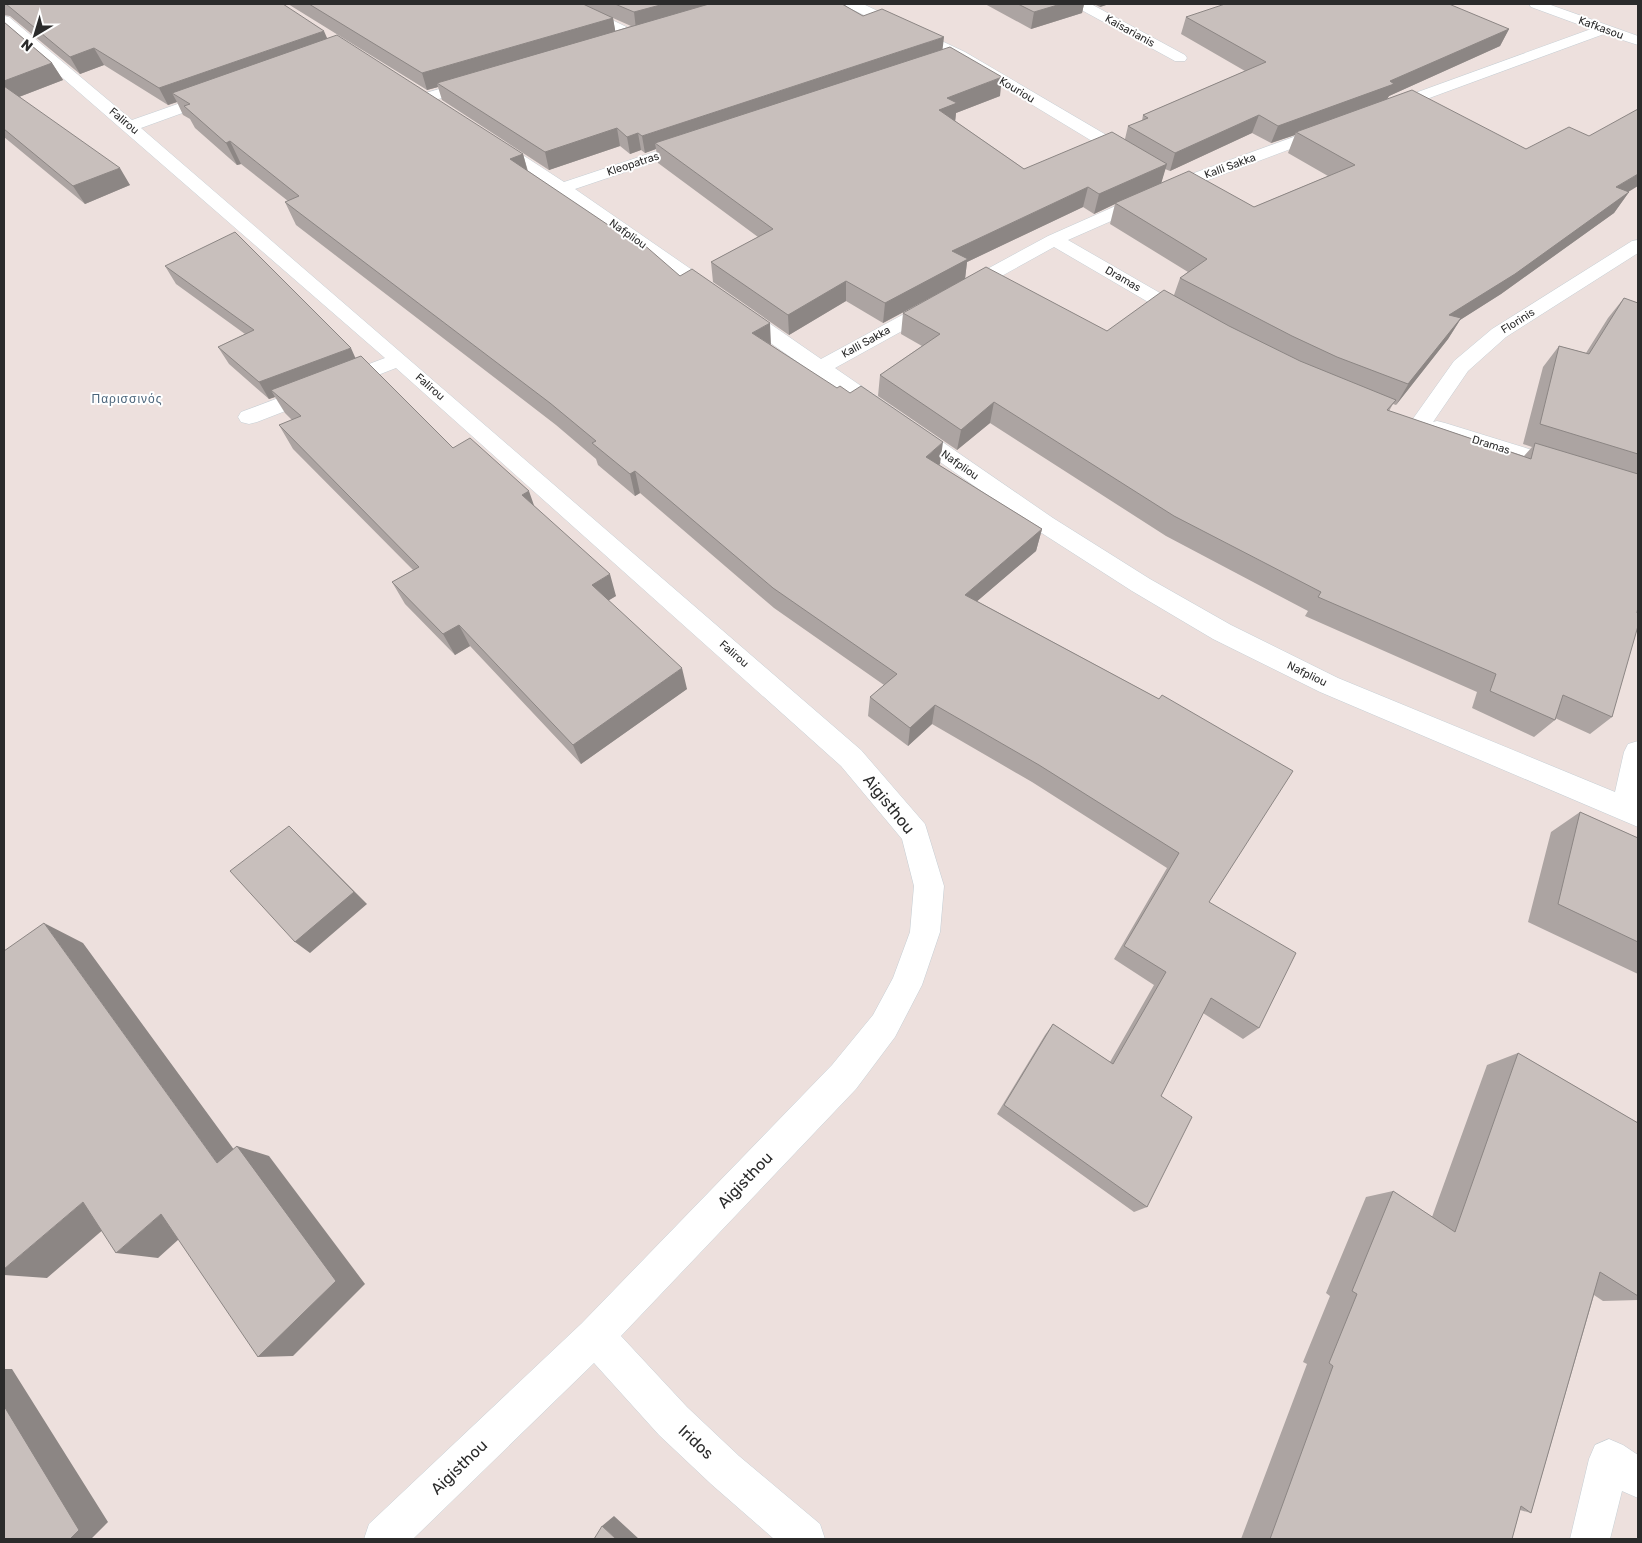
<svg xmlns="http://www.w3.org/2000/svg" width="1642" height="1543" font-family="Rubik,sans-serif">
  <rect width="100%" height="100%" fill="#ede0dd"/>
  <g fill="none" stroke-linecap="round" stroke-linejoin="round">
    <g stroke="#c5ced4" stroke-width="1">
      <path id="minor" d="M 561,4 L 579,4 L 641,34 L 643,37 L 641,40 L 631,40 L 563,7 Z
        M 845,4 L 863,4 L 965,52 L 1137,153 L 1139,157 L 1137,161 L 1125,161 L 955,58 L 847,7 Z
        M 1074,4 L 1091,4 L 1185,55 L 1187,58 L 1185,61 L 1175,61 L 1076,7 Z
        M 1529,4 L 1548,4 L 1638,36 L 1638,45 L 1604,34 L 1394,111 L 1382,111 L 1380,108 L 1382,105 L 1591,29 L 1531,7 Z
        M 4,16 L 9,17 L 132,120 L 209,93 L 221,93 L 223,96 L 221,99 L 141,128 L 861,750 L 925,824 L 944,886 L 940,932 L 922,985 L 895,1037 L 856,1089 L 621,1336 L 687,1407 L 739,1456 L 820,1524 L 825,1539 L 774,1539 L 711,1484 L 659,1435 L 594,1363 L 413,1539 L 364,1539 L 369,1524 L 582,1323 L 832,1065 L 873,1015 L 893,978 L 910,932 L 914,886 L 902,839 L 841,766 L 396,368 L 257,422 L 249,424 L 241,422 L 238,417 L 241,412 L 385,358 L 4,27 Z
        M 477,78 L 482,80 L 485,83 L 482,86 L 425,103 L 419,101 L 417,98 L 419,95 Z
        M 1327,125 L 1333,127 L 1335,130 L 1333,133 L 1184,189 L 1068,240 L 1193,312 L 1196,316 L 1193,320 L 1186,322 L 1179,320 L 1054,247 L 835,368 L 1053,518 L 1150,579 L 1231,625 L 1338,678 L 1615,792 L 1624,752 L 1628,744 L 1638,741 L 1638,827 L 1320,692 L 1213,639 L 1132,591 L 1037,530 L 487,144 L 489,141 L 501,141 L 564,182 L 687,141 L 699,141 L 701,144 L 699,147 L 575,189 L 821,359 L 1048,236 L 1172,181 Z
        M 1638,240 L 1638,253 L 1506,337 L 1468,371 L 1433,422 L 1437,421 L 1445,423 L 1568,461 L 1571,466 L 1568,471 L 1560,474 L 1429,433 L 1427,429 L 1421,430 L 1413,428 L 1410,423 L 1454,361 L 1492,329 L 1632,241 Z
        M 1609,1439 L 1623,1445 L 1638,1455 L 1638,1498 L 1622,1491 L 1610,1539 L 1570,1539 L 1589,1459 L 1595,1445 Z"/>
    </g>
    <use href="#minor" fill="#fff" fill-rule="evenodd"/>
  </g>
  <path fill="#aca4a2" fill-rule="evenodd" d="M 4,4 L 283,4 L 327,38 L 523,154 L 528,171 L 680,276 L 771,345 L 940,464 L 939,465 L 1042,529 L 1036,551 L 977,601 L 1159,699 L 1209,902 L 1259,1028 L 1243,1039 L 1203,1013 L 1161,1096 L 1147,1207 L 1134,1212 L 997,1114 L 1045,1035 L 1053,1024 L 1110,1062 L 1154,985 L 1114,959 L 1167,868 L 1032,782 L 932,724 L 908,746 L 868,716 L 870,697 L 884,685 L 774,608 L 640,493 L 635,496 L 598,465 L 596,459 L 556,425 L 296,225 L 285,202 L 288,201 L 241,164 L 237,165 L 195,128 L 190,119 L 183,115 L 177,102 L 168,105 L 104,65 L 80,74 L 10,16 L 4,15 Z
    M 288,4 L 842,4 L 863,16 L 942,49 L 1000,96 L 956,113 L 955,121 L 1024,169 L 1125,139 L 1128,126 L 1142,121 L 1143,115 L 1245,71 L 1181,34 L 1186,17 L 1509,29 L 1500,46 L 1389,96 L 1387,99 L 1526,149 L 1629,192 L 1614,213 L 1501,294 L 1460,320 L 1448,339 L 1396,405 L 1393,404 L 1389,411 L 1524,456 L 1532,447 L 1523,444 L 1543,367 L 1559,346 L 1586,353 L 1608,318 L 1624,298 L 1638,303 L 1638,606 L 1612,717 L 1590,734 L 1555,718 L 1555,720 L 1534,737 L 1472,708 L 1477,692 L 1305,616 L 1308,611 L 1166,536 L 990,423 L 957,450 L 878,396 L 880,375 L 922,346 L 901,334 L 903,313 L 1107,331 L 1174,295 L 1180,278 L 1188,272 L 1110,224 L 1115,204 L 1094,214 L 1083,207 L 967,262 L 965,279 L 883,323 L 846,301 L 789,335 L 713,282 L 711,262 L 758,237 L 658,163 L 656,149 L 645,153 L 641,150 L 630,154 L 620,146 L 549,170 L 442,100 L 438,87 L 427,90 ZM 613,18 L 631,26 L 615,31 ZM 1252,133 L 1271,143 L 1295,135 L 1288,153 L 1328,176 L 1254,207 L 1161,183 L 1165,169 L 1170,171 Z
    M 985,4 L 1084,4 L 1082,13 L 1031,29 Z
    M 1094,4 L 1109,4 L 1100,7 Z
    M 4,22 L 52,63 L 63,80 L 19,97 L 130,185 L 85,204 L 4,137 Z
    M 165,266 L 355,358 L 453,448 L 535,507 L 616,596 L 608,600 L 687,689 L 581,764 L 470,646 L 455,655 L 405,604 L 392,582 L 413,570 L 293,449 L 279,425 L 292,420 L 285,413 L 275,397 L 269,399 L 229,364 L 218,347 L 245,334 L 176,284 Z
    M 1580,812 L 1638,838 L 1638,974 L 1528,922 L 1551,832 Z
    M 1518,1053 L 1638,1123 L 1638,1300 L 1603,1301 L 1594,1295 L 1531,1513 L 1520,1510 L 1512,1539 L 1241,1539 L 1307,1364 L 1303,1362 L 1330,1296 L 1326,1293 L 1366,1197 L 1393,1191 L 1432,1217 L 1487,1065 Z"/>
  <path fill="#8c8684" d="M 664,4 L 724,4 L 636,29 L 634,12 Z
    M 1061,4 L 1084,4 L 1082,13 L 1031,29 L 1034,12 Z
    M 1101,4 L 1109,4 L 1100,7 Z
    M 613,18 L 616,35 L 437,83 L 438,87 L 427,90 L 422,73 Z
    M 1509,29 L 1500,46 L 1389,96 L 1386,101 L 1296,132 L 1295,135 L 1271,143 L 1278,126 L 1390,81 Z
    M 324,31 L 331,47 L 172,93 L 177,102 L 168,105 L 159,88 Z
    M 944,37 L 942,54 L 655,143 L 656,149 L 645,153 L 642,136 Z
    M 94,48 L 104,65 L 80,74 L 70,57 Z
    M 52,63 L 63,80 L 11,100 L 4,89 L 4,81 Z
    M 1002,77 L 1000,96 L 956,113 L 955,123 L 939,110 L 947,98 Z
    M 1259,115 L 1252,133 L 1170,171 L 1175,153 Z
    M 617,128 L 620,146 L 549,170 L 545,152 Z
    M 638,133 L 641,150 L 630,154 L 627,137 Z
    M 230,141 L 241,164 L 237,165 L 226,143 Z
    M 523,154 L 529,177 L 510,159 Z
    M 1167,164 L 1161,184 L 1115,203 L 1115,204 L 1094,214 L 1099,194 Z
    M 120,168 L 130,185 L 85,204 L 73,186 Z
    M 1638,174 L 1638,186 L 1602,208 L 1616,187 Z
    M 1088,187 L 1083,207 L 967,262 L 965,279 L 883,323 L 885,303 L 952,251 Z
    M 1629,192 L 1614,213 L 1501,294 L 1460,320 L 1448,339 L 1396,405 L 1449,315 Z
    M 846,281 L 846,301 L 789,335 L 788,315 Z
    M 770,323 L 771,345 L 752,333 Z
    M 351,348 L 359,366 L 271,390 L 275,397 L 269,399 L 259,382 Z
    M 994,402 L 990,423 L 957,450 L 961,430 Z
    M 943,442 L 940,464 L 923,479 L 926,457 Z
    M 635,471 L 640,493 L 635,496 L 630,474 Z
    M 529,491 L 537,514 L 522,495 Z
    M 1042,529 L 1036,551 L 961,615 L 965,595 Z
    M 610,574 L 616,596 L 598,607 L 592,585 Z
    M 459,625 L 470,646 L 455,655 L 443,634 Z
    M 682,668 L 687,689 L 581,764 L 573,745 Z
    M 935,705 L 932,724 L 908,746 L 910,728 Z
    M 289,826 L 367,904 L 310,953 L 295,942 Z
    M 44,923 L 83,943 L 251,1173 L 217,1163 Z
    M 237,1146 L 269,1156 L 365,1284 L 293,1356 L 258,1357 Z
    M 83,1202 L 126,1210 L 47,1278 L 4,1275 L 4,1269 Z
    M 161,1214 L 199,1221 L 158,1258 L 116,1253 Z
    M 4,1369 L 12,1369 L 108,1522 L 91,1539 L 70,1539 L 4,1406 Z
    M 614,1516 L 639,1539 L 616,1539 L 602,1526 Z"/>
  <path fill="#c8bfbc" stroke="#8c8684" d="M 6,4 L 283,4 L 324,31 L 159,88 L 94,48 L 70,57 Z
    M 309,4 L 583,4 L 613,18 L 422,73 Z
    M 615,4 L 664,4 L 634,12 Z
    M 709,4 L 842,4 L 863,16 L 882,9 L 944,37 L 642,136 L 638,133 L 627,137 L 617,128 L 545,152 L 437,83 Z
    M 1018,4 L 1061,4 L 1034,12 Z
    M 1225,4 L 1449,4 L 1509,29 L 1390,81 L 1394,84 L 1278,126 L 1259,115 L 1175,153 L 1128,126 L 1148,118 L 1143,115 L 1266,62 L 1186,17 Z
    M 4,22 L 52,63 L 4,81 Z
    M 337,35 L 523,154 L 510,159 L 638,245 L 642,243 L 680,276 L 692,269 L 770,323 L 752,333 L 837,388 L 840,386 L 850,393 L 861,386 L 943,442 L 926,457 L 1042,529 L 965,595 L 1159,699 L 1162,695 L 1293,771 L 1209,902 L 1296,953 L 1259,1028 L 1211,998 L 1161,1096 L 1192,1117 L 1147,1207 L 1004,1105 L 1053,1024 L 1113,1064 L 1166,972 L 1124,946 L 1179,853 L 1039,765 L 935,705 L 910,728 L 870,697 L 897,674 L 773,588 L 635,471 L 630,474 L 592,443 L 596,441 L 550,403 L 285,202 L 299,196 L 230,141 L 226,143 L 184,106 L 190,104 L 172,93 Z
    M 950,47 L 1002,77 L 947,98 L 957,103 L 939,110 L 1024,169 L 1112,132 L 1167,164 L 1099,194 L 1088,187 L 952,251 L 968,259 L 885,303 L 846,281 L 788,315 L 711,262 L 773,229 L 655,143 Z
    M 4,86 L 120,168 L 73,186 L 4,129 Z
    M 1412,90 L 1526,149 L 1569,127 L 1589,136 L 1638,109 L 1638,174 L 1616,187 L 1629,192 L 1515,274 L 1449,315 L 1461,318 L 1408,384 L 1337,357 L 1292,336 L 1180,278 L 1207,259 L 1115,203 L 1189,171 L 1254,207 L 1355,165 L 1296,132 Z
    M 235,232 L 351,348 L 259,382 L 218,347 L 254,330 L 165,266 Z
    M 986,267 L 1107,331 L 1164,290 L 1229,326 L 1300,361 L 1396,400 L 1387,410 L 1531,459 L 1535,443 L 1638,474 L 1638,606 L 1637,613 L 1638,614 L 1638,626 L 1612,717 L 1563,695 L 1555,720 L 1490,691 L 1496,674 L 1318,597 L 1321,592 L 1174,516 L 994,402 L 961,430 L 880,375 L 940,334 L 903,313 Z
    M 1624,298 L 1638,303 L 1638,454 L 1540,424 L 1559,346 L 1589,354 Z
    M 361,356 L 453,448 L 470,438 L 529,491 L 522,495 L 610,574 L 592,585 L 682,668 L 573,745 L 459,625 L 443,634 L 392,582 L 419,567 L 279,425 L 301,416 L 271,390 Z
    M 1580,812 L 1638,838 L 1638,942 L 1558,904 Z
    M 289,826 L 354,892 L 295,942 L 230,871 Z
    M 44,923 L 217,1163 L 237,1146 L 336,1281 L 258,1357 L 161,1214 L 116,1253 L 83,1202 L 4,1269 L 4,951 Z
    M 1518,1053 L 1638,1123 L 1638,1296 L 1600,1272 L 1531,1513 L 1521,1506 L 1512,1539 L 1270,1539 L 1333,1366 L 1329,1363 L 1357,1294 L 1352,1291 L 1393,1191 L 1455,1232 Z
    M 4,1406 L 79,1530 L 70,1539 L 4,1539 Z
    M 602,1526 L 616,1539 L 594,1539 Z"/>
  <g text-anchor="middle" dominant-baseline="central" stroke-width="4" stroke-linejoin="round" paint-order="stroke">
    <g font-size="11" fill="#2b2b2b" stroke="#fff">
      <text transform="translate(1601 28) rotate(20)">Kafkasou</text>
      <text transform="translate(1130 31) rotate(29)">Kaisarianis</text>
      <text transform="translate(1017 90) rotate(31)">Kouriou</text>
      <text transform="translate(124 121) rotate(40)">Falirou</text>
      <text transform="translate(633 164) rotate(-18)">Kleopatras</text>
      <text transform="translate(1230 166) rotate(-20)">Kalli Sakka</text>
      <text transform="translate(628 234) rotate(35)">Nafpliou</text>
      <text transform="translate(1123 279) rotate(30)">Dramas</text>
      <text transform="translate(1518 321) rotate(-32)">Florinis</text>
      <text transform="translate(866 342) rotate(-29)">Kalli Sakka</text>
      <text transform="translate(430 387) rotate(41)">Falirou</text>
      <text transform="translate(1491 445) rotate(17)">Dramas</text>
      <text transform="translate(960 465) rotate(35)">Nafpliou</text>
      <text transform="translate(734 654) rotate(41)">Falirou</text>
      <text transform="translate(1307 674) rotate(26)">Nafpliou</text>
    </g>
    <g font-size="12" letter-spacing="1" fill="#4b657b" stroke="#fff">
      <text x="127" y="399">Παρισσινός</text>
    </g>
    <g font-size="16" fill="#2b2b2b" stroke="#fff">
      <text transform="translate(889 804) rotate(51)">Aigisthou</text>
      <text transform="translate(745 1180) rotate(-46)">Aigisthou</text>
      <text transform="translate(696 1442) rotate(43)">Iridos</text>
      <text transform="translate(459 1467) rotate(-44)">Aigisthou</text>
    </g>
  </g>
  <rect width="1642" height="1543" fill="none" stroke="#2b2b2b" stroke-width="10"/>
  <g transform="translate(35 35) rotate(218)" stroke="#ffffff" stroke-width="4" paint-order="stroke">
  <path d="M0-4L9 19L0 12L-9 19Z" fill="#2b2b2b"/>
  <text y="-8" font-size="14" font-weight="bold" text-anchor="middle" fill="#2b2b2b">N</text>
  </g>
</svg>
